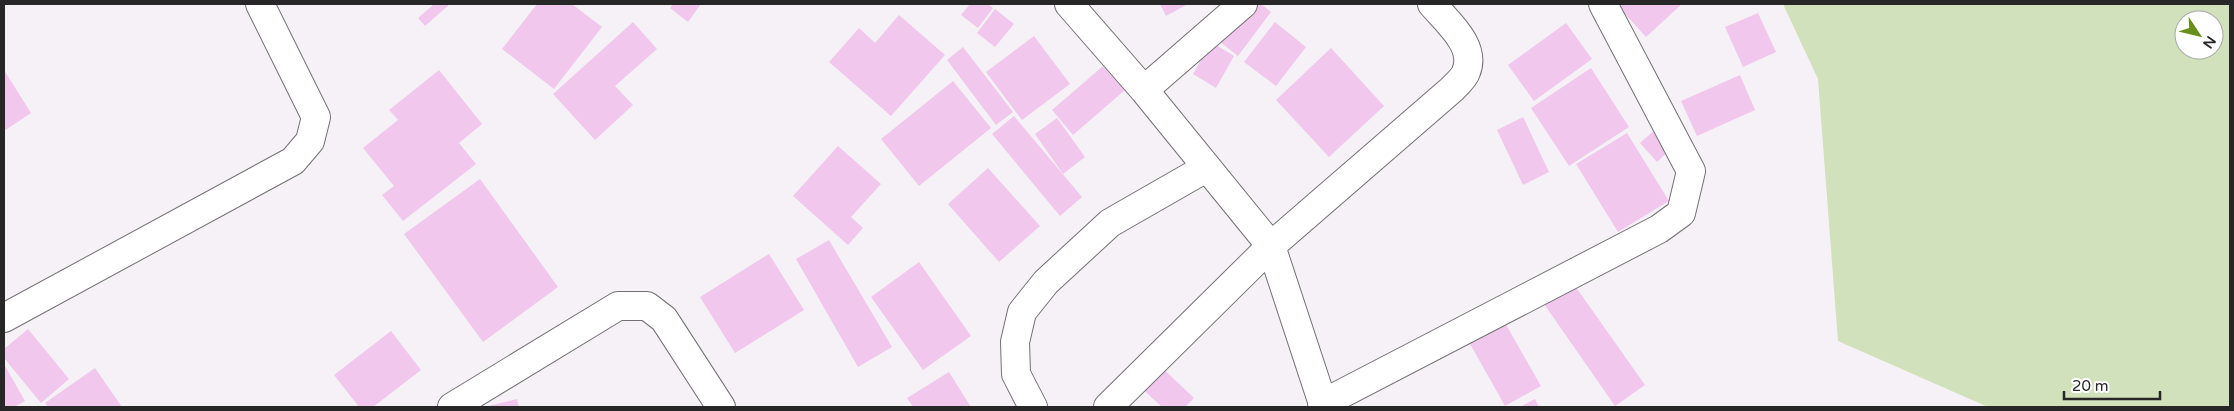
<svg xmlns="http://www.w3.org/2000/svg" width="2234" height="411" font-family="'Varela Round',sans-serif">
  <rect width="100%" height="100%" fill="#f6f1f6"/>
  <path fill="#d0e1bb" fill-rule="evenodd" d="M 1783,4 L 2230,4 L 2230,407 L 1988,407 L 1838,341 L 1818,79 ZM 2184,20 L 2214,20 L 2214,50 L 2184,50 Z"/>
  <path fill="#f1c7ed" d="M 434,4 L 450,4 L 425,26 L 418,18 Z
    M 537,4 L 572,4 L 602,27 L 554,89 L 502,49 Z
    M 673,4 L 701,4 L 688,22 L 670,8 Z
    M 970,4 L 988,4 L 993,8 L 978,28 L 961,15 Z
    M 1160,4 L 1188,4 L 1166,16 Z
    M 1240,4 L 1261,4 L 1271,12 L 1238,56 L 1214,37 Z
    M 1616,4 L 1682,4 L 1646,37 Z
    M 995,9 L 1014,24 L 995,47 L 977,33 Z
    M 1758,13 L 1776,52 L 1743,67 L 1725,27 Z
    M 899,15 L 945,55 L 891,116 L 829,62 L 859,28 L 875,43 Z
    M 633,22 L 657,49 L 615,86 L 633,105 L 595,140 L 553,94 Z
    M 1275,22 L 1306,47 L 1276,86 L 1244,62 Z
    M 1566,23 L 1592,59 L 1534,101 L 1508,65 Z
    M 1034,36 L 1070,84 L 1022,120 L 986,72 Z
    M 1211,42 L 1234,56 L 1216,88 L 1193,74 Z
    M 963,47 L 1013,112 L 996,125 L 947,60 Z
    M 1331,48 L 1384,106 L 1329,157 L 1276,100 Z
    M 1103,66 L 1125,90 L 1073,135 L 1052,110 Z
    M 1591,68 L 1629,127 L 1569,166 L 1531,108 Z
    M 4,70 L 31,113 L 4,131 Z
    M 439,70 L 482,124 L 459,143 L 476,164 L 403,221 L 382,195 L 394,186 L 363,148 L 398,120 L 389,110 Z
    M 1740,75 L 1755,110 L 1697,136 L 1681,101 Z
    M 953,81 L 991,128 L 919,186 L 881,139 Z
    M 1014,116 L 1082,197 L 1060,216 L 992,134 Z
    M 1523,117 L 1549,172 L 1523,185 L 1497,130 Z
    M 1057,118 L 1085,157 L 1063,174 L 1035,134 Z
    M 1657,128 L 1673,147 L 1657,162 L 1640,143 Z
    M 1627,133 L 1669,201 L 1618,232 L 1576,164 Z
    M 838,146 L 881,184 L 851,217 L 863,228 L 848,245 L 793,196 Z
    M 988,168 L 1040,226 L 999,262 L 948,204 Z
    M 480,179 L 558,287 L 483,342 L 404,234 Z
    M 829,240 L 892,347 L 858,367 L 796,259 Z
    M 769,254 L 804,310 L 735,353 L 700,297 Z
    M 919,262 L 971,336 L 923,370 L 871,297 Z
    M 1573,283 L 1645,385 L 1615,406 L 1544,304 Z
    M 1500,314 L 1541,386 L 1505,406 L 1465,335 Z
    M 28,329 L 69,379 L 41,403 L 4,358 L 4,349 Z
    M 391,331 L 421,370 L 373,407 L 359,407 L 334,375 Z
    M 1156,362 L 1194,398 L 1185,407 L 1162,407 L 1136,383 Z
    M 4,364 L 25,401 L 14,407 L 4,407 Z
    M 95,368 L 122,407 L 48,407 L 45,403 Z
    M 949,372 L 971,407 L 913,407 L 907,398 Z
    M 517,399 L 519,407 L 484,407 Z
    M 1535,399 L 1539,407 L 1520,407 Z"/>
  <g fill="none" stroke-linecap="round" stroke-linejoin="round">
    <g stroke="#747074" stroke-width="30">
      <path id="street" d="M 1069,4 L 1144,90 L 1271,246 L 1324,407
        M 1144,90 L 1243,4
        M 4,318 L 293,161 L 310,141 L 316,117 L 260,4
        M 1322,404 L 1659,229 L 1681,213 L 1691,171 L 1603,4
        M 452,407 L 618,306 L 647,306 L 664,319 L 721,407
        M 1033,407 L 1016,374 L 1015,342 L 1022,312 L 1046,282 L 1110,223 L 1206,168
        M 1108,407 L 1271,246 L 1451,90 C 1456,85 1464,78 1466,72 C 1477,46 1447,22 1432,4"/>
    </g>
    <use href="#street" stroke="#fff" stroke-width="28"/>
  </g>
  <rect width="2234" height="411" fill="none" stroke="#282728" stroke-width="10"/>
  <g transform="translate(2199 35) rotate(125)"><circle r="24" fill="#ffffff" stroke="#a9a9a9"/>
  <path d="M0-4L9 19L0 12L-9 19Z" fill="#688f1b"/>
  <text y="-8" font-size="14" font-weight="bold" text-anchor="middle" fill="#282728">N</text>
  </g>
  <path d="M2064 391v8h96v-8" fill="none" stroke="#282728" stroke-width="2.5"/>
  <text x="2072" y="391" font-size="15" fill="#282728" stroke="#ffffff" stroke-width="4" paint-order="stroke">20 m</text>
</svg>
